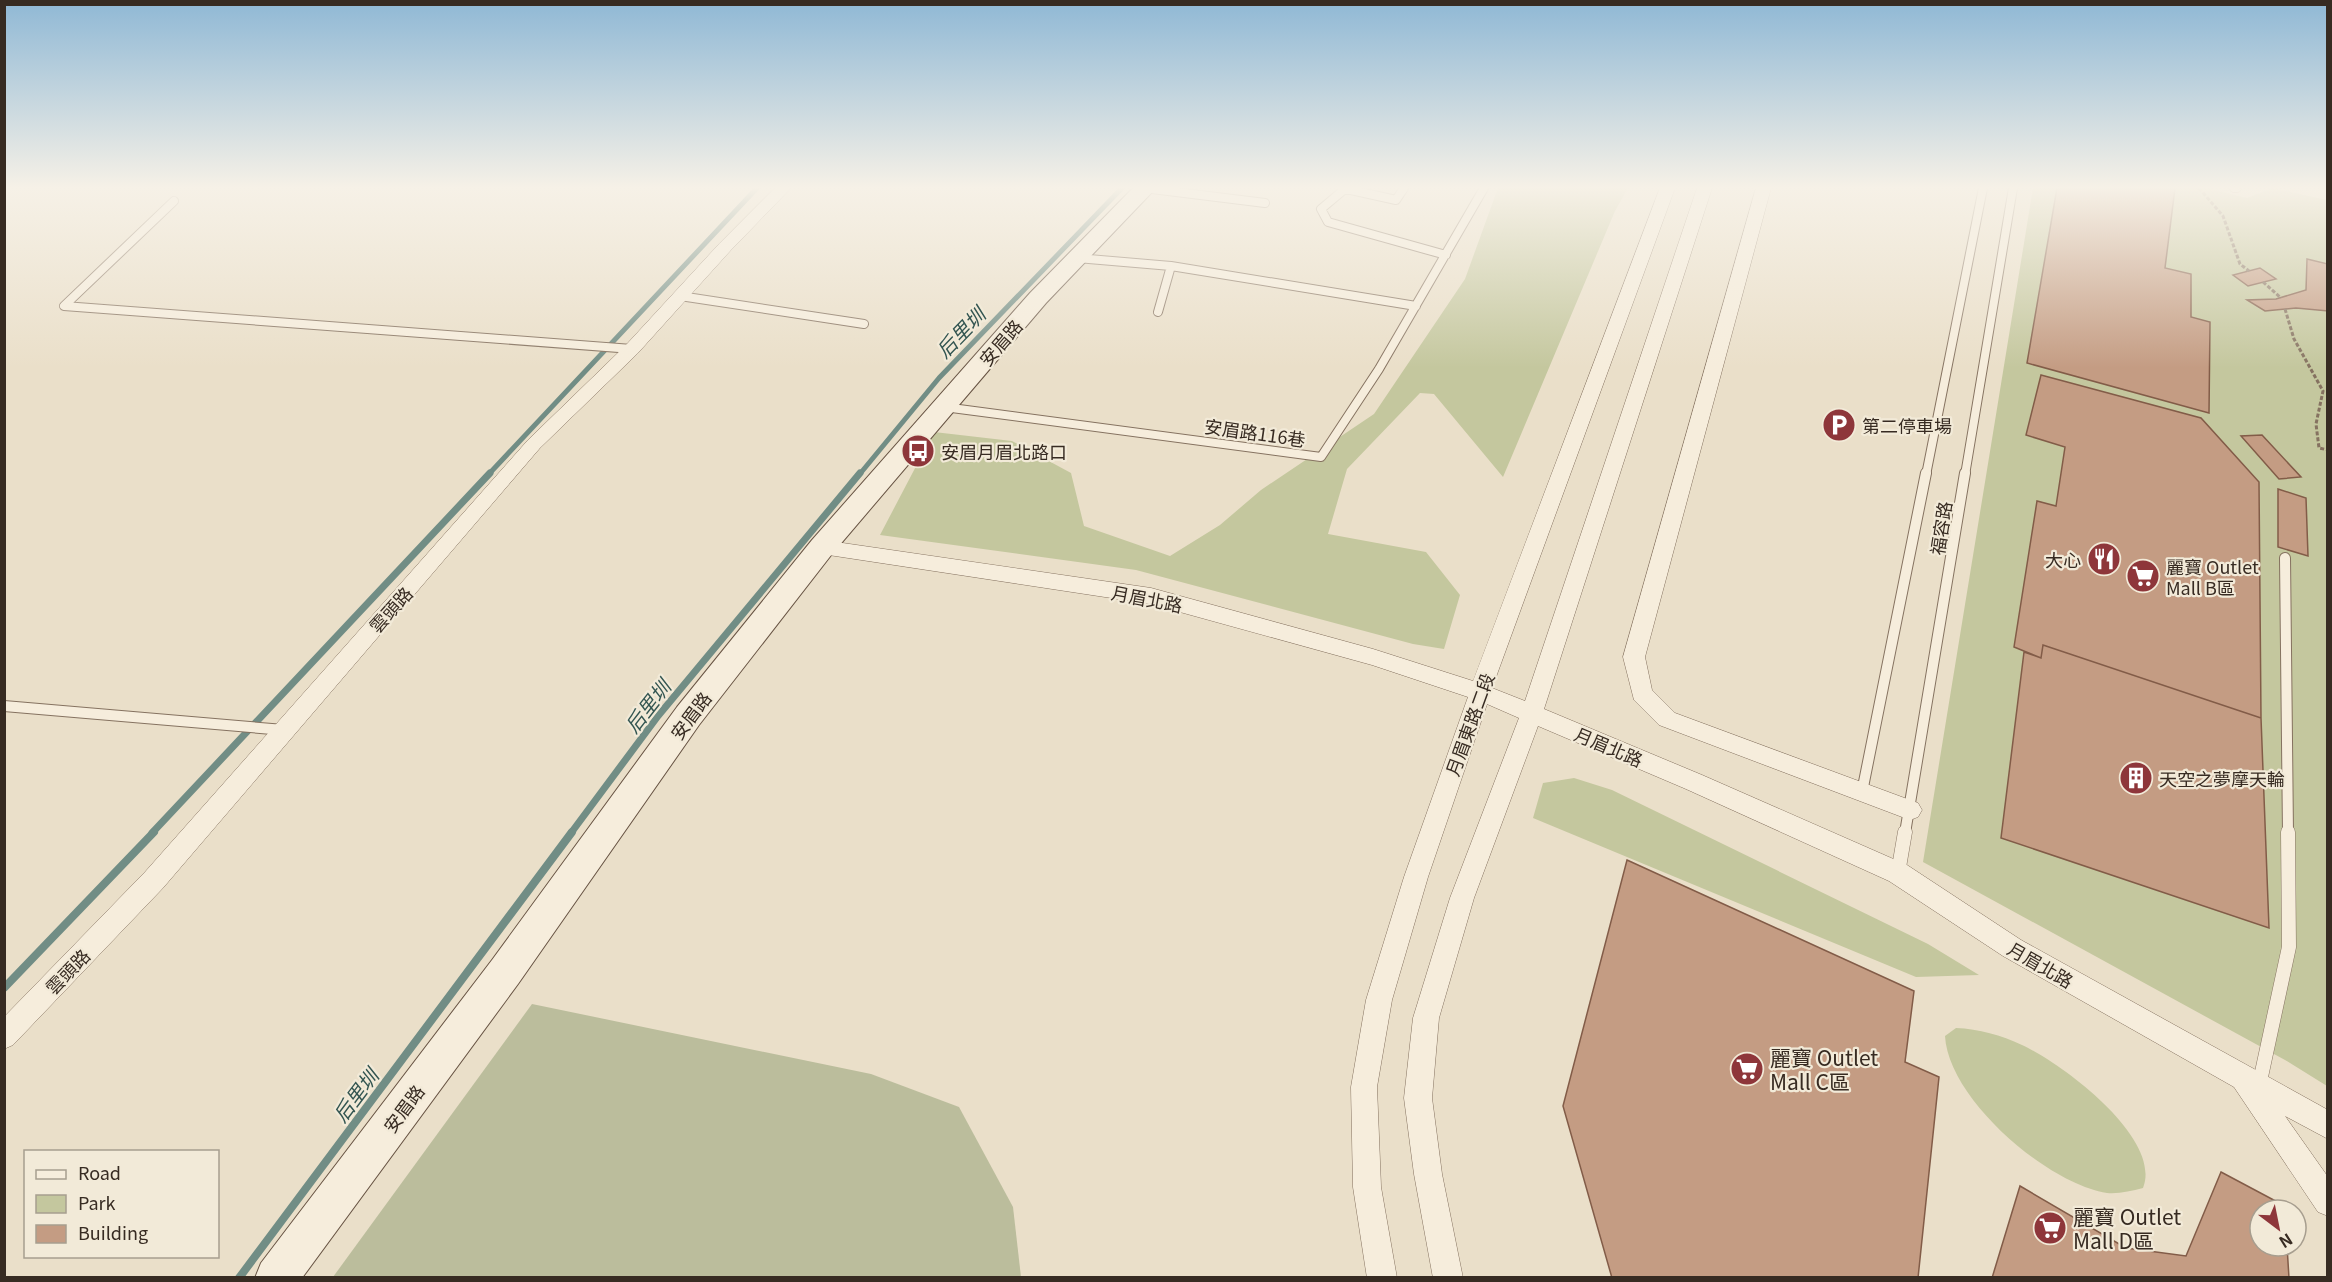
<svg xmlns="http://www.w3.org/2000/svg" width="2332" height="1282" font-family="Georgia,'Noto Sans TC',serif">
  <rect width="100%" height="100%" fill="#eadfc9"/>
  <path fill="#c4c79e" d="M 1498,188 L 1628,188 L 1615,211 L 1503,477 L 1434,394 L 1420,393 L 1347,469 L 1328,534 L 1426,552 L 1460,595 L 1444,649 L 1413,644 L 1136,570 L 880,535 L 934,432 L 1012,441 L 1071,473 L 1084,526 L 1170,556 L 1220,525 L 1261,490 L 1374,414 L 1465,279 Z
    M 2033,188 L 2206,188 L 2247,198 L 2273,188 L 2327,200 L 2327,1086 L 2285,1060 L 1923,862 Z
    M 1574,778 L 1612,790 L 1928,944 L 1979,975 L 1916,977 L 1533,818 L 1543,783 Z
    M 1956,1028 C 1979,1029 2001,1035 2022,1045 C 2061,1063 2163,1138 2143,1188 C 2131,1191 2119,1194 2107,1193 C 2047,1184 1948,1098 1945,1036 Z"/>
  <path fill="#bbbd9c" d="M 532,1004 L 871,1074 L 959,1107 L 1013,1207 L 1021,1277 L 333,1277 Z"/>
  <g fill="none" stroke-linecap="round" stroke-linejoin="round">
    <path stroke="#718d85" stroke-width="5" d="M 488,475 L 757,188
      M 859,475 L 939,378 L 1122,188"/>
    <path stroke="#718d85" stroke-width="7" d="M 152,833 L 490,473
      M 571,833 L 658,716 L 860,473"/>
    <path stroke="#718d85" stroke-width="8" d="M 4,988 L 154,832
      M 239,1278 L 572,832"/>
  </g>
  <path fill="#c49c83" stroke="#825c48" stroke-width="1.5" d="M 2057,188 L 2175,188 L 2165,268 L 2191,274 L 2191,317 L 2210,322 L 2209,413 L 2027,363 Z
    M 2307,259 L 2328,264 L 2328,311 L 2296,308 L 2265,311 L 2247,300 L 2276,299 L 2306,290 Z
    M 2260,268 L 2276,279 L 2248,286 L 2233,275 Z
    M 2041,375 L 2201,418 L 2259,482 L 2261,718 L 2043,645 L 2041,658 L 2014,647 L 2037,501 L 2056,506 L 2065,447 L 2026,435 Z
    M 2262,435 L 2301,477 L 2279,479 L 2241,436 Z
    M 2278,489 L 2306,498 L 2308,556 L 2278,547 Z
    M 2043,645 L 2261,718 L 2269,928 L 2001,838 L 2024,652 L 2041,658 Z
    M 1627,860 L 1914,991 L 1905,1062 L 1939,1077 L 1918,1278 L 1612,1278 L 1563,1106 Z
    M 2221,1172 L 2285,1206 L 2285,1210 L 2260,1210 L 2260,1246 L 2287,1246 L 2289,1278 L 1992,1278 L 2020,1186 L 2126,1248 L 2186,1256 Z"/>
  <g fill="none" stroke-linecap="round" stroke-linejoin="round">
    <g stroke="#857260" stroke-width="10">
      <path id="lane-far2" d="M 1144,188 L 1265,203
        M 1342,188 L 1396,200 L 1404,188
        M 1346,188 L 1321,209 L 1328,222 L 1446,255
        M 2234,188 L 2237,188
        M 174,201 L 64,306 L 632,349
        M 1077,258 L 1171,266 L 1416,306
        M 680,296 L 864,324
        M 1158,312 L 1171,266
        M 944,407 L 1321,457 L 1379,369 L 1484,188
        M 1926,475 L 1983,188
        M 1965,475 L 2013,188"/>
    </g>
    <g stroke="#857260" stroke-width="12">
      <path id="lane-far1" d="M 2285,558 L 2288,833
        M 4,706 L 284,730
        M 1862,792 L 1926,473
        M 1905,833 L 1965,473"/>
    </g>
    <g stroke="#857260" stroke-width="15">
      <path id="lane" d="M 1898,873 L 1905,832
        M 2259,1086 L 2289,947 L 2288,832"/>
    </g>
    <g stroke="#857260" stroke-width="1">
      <path id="street" d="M 775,188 L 791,188 L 731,250 L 638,353 L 540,448 L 163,888 L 13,1045 L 4,1049 L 4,1017 L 145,872 L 528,440 L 626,345 L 719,244 Z
        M 1660,188 L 1675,188 L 1492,688 L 1525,701 L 1697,188 L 1712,188 L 1544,709 L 1702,775 L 1907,865 L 2021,940 L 2328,1110 L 2328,1139 L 2285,1116 L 2328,1177 L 2328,1216 L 2318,1212 L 2234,1087 L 2003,956 L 1889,881 L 1686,789 L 1538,726 L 1474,898 L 1439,1018 L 1432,1098 L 1442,1174 L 1463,1278 L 1433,1278 L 1414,1174 L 1404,1098 L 1413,1018 L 1450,898 L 1519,718 L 1487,704 L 1428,877 L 1392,1000 L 1377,1087 L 1381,1187 L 1397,1278 L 1367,1278 L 1353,1187 L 1351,1087 L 1366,1000 L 1404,877 L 1468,697 L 1372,665 L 1151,604 L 822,554 L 815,552 L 812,547 L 815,542 L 822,540 L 1151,588 L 1373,649 L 1473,681 Z
        M 1756,188 L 1771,188 L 1645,657 L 1652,690 L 1675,713 L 1918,803 L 1922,810 L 1918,817 L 1910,820 L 1659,725 L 1634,700 L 1623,657 Z"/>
    </g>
    <g stroke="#675343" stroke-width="2">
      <path id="secondary" d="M 1133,188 L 1156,188 L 1046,303 L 832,554 L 699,725 L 518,984 L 302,1278 L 255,1278 L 261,1263 L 492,960 L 677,707 L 812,540 L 1030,293 Z"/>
    </g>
    <path stroke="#857260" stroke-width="3" stroke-dasharray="4 2" stroke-linecap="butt" d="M 2199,188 L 2223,216 L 2240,264 L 2249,271
      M 2263,282 L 2281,298
      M 2285,309 L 2294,339 L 2323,391 L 2316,424 L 2319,448 L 2328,450"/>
    <use href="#lane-far2" stroke="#f6eddc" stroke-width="8"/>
    <use href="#lane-far1" stroke="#f6eddc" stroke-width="10"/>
    <use href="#lane" stroke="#f6eddc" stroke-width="14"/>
    <use href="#street" fill="#f6eddc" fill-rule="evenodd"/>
    <use href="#secondary" fill="#f6eddc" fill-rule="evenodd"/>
  </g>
  <linearGradient id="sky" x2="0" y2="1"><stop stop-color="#8fb8d5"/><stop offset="0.51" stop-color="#f6f1e7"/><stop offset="1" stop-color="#f6f1e7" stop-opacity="0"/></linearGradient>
  <rect width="2332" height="368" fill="url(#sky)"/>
  <defs>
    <g id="parking-disc" transform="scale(1.725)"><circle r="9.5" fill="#8e363a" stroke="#f2ead8"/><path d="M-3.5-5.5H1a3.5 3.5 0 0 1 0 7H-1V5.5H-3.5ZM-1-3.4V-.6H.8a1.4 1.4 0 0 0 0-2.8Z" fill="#fff"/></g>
    <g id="bus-disc" transform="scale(1.725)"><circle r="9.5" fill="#8e363a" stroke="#f2ead8"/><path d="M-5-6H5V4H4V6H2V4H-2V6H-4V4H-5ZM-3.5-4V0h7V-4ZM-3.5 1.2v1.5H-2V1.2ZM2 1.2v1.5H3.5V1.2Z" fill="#fff"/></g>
    <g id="restaurant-disc" transform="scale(1.725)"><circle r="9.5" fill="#8e363a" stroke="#f2ead8"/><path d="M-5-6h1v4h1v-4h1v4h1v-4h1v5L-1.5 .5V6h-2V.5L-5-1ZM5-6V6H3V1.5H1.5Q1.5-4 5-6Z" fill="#fff"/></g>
    <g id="supermarket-disc" transform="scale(1.725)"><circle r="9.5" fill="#8e363a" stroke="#f2ead8"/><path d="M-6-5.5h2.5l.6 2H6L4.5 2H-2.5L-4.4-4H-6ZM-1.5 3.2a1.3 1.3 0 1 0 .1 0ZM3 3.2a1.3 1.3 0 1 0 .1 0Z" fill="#fff"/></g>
    <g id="building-disc" transform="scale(1.725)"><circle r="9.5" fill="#8e363a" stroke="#f2ead8"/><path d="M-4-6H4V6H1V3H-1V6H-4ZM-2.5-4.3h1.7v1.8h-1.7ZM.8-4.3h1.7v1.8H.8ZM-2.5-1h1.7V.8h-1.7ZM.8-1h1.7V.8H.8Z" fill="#fff"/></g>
  </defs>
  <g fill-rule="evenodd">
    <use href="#parking-disc" x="1839" y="425"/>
    <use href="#bus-disc" x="918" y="451"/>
    <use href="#restaurant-disc" x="2104" y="559"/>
    <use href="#supermarket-disc" x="2143" y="576"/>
    <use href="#building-disc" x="2136" y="778"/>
    <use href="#supermarket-disc" x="1747" y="1069"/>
    <use href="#supermarket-disc" x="2050" y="1228"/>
  </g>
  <g text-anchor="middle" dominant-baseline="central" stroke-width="4.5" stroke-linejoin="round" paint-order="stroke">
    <g font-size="18" fill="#372b22" stroke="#f2ead8">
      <text transform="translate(1000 342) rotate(-49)">安眉路</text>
      <text transform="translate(1255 432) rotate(8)">安眉路116巷</text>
      <text transform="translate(1940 528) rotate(-81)">福容路</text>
      <text transform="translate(1147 598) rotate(11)">月眉北路</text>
      <text transform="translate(390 609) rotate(-48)">雲頭路</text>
      <text transform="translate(690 715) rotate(-53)">安眉路</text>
      <text transform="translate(1469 724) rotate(-70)">月眉東路二段</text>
      <text transform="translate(1609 746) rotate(23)">月眉北路</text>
      <text transform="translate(2041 964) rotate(30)">月眉北路</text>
      <text transform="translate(67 971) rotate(-46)">雲頭路</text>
      <text transform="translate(403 1108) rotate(-53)">安眉路</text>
    </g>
    <g font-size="18" fill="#372b22" stroke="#f2ead8" text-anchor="start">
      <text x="1862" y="425">第二停車場</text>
      <text x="941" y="451">安眉月眉北路口</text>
      <text x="2081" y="559" text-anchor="end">大心</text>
      <text x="2166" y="566">麗寶 Outlet<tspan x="2166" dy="21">Mall B區</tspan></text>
      <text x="2159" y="778">天空之夢摩天輪</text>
    </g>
    <g font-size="20" font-style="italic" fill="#335551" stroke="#f2ead8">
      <text transform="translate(960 332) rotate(-46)">后里圳</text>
      <text transform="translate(647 706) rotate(-52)">后里圳</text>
      <text transform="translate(355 1095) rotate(-53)">后里圳</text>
    </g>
    <g font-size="21" fill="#372b22" stroke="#f2ead8" text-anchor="start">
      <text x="1770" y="1057">麗寶 Outlet<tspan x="1770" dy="24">Mall C區</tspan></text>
      <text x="2073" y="1216">麗寶 Outlet<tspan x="2073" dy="24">Mall D區</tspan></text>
    </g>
  </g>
  <rect width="2332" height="1282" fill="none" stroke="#372b22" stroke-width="12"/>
  <rect x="24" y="1150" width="195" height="108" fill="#f2ead8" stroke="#a79e8f" stroke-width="1.5"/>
  <rect x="36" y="1170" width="30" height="9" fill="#f6eddc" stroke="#a79e8f" stroke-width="1.5"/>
  <text x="78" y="1180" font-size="18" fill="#372b22">Road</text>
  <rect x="36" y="1195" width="30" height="18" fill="#c4c79e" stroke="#a79e8f" stroke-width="1.5"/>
  <text x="78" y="1210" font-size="18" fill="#372b22">Park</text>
  <rect x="36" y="1225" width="30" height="18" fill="#c49c83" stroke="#a79e8f" stroke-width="1.5"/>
  <text x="78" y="1240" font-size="18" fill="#372b22">Building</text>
  <g transform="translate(2278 1228) rotate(148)"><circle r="28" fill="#f2ead8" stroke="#a79e8f" stroke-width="1.5"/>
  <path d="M0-4.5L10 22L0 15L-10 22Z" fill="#8e363a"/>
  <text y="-9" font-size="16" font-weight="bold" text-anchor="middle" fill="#372b22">N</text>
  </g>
</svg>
